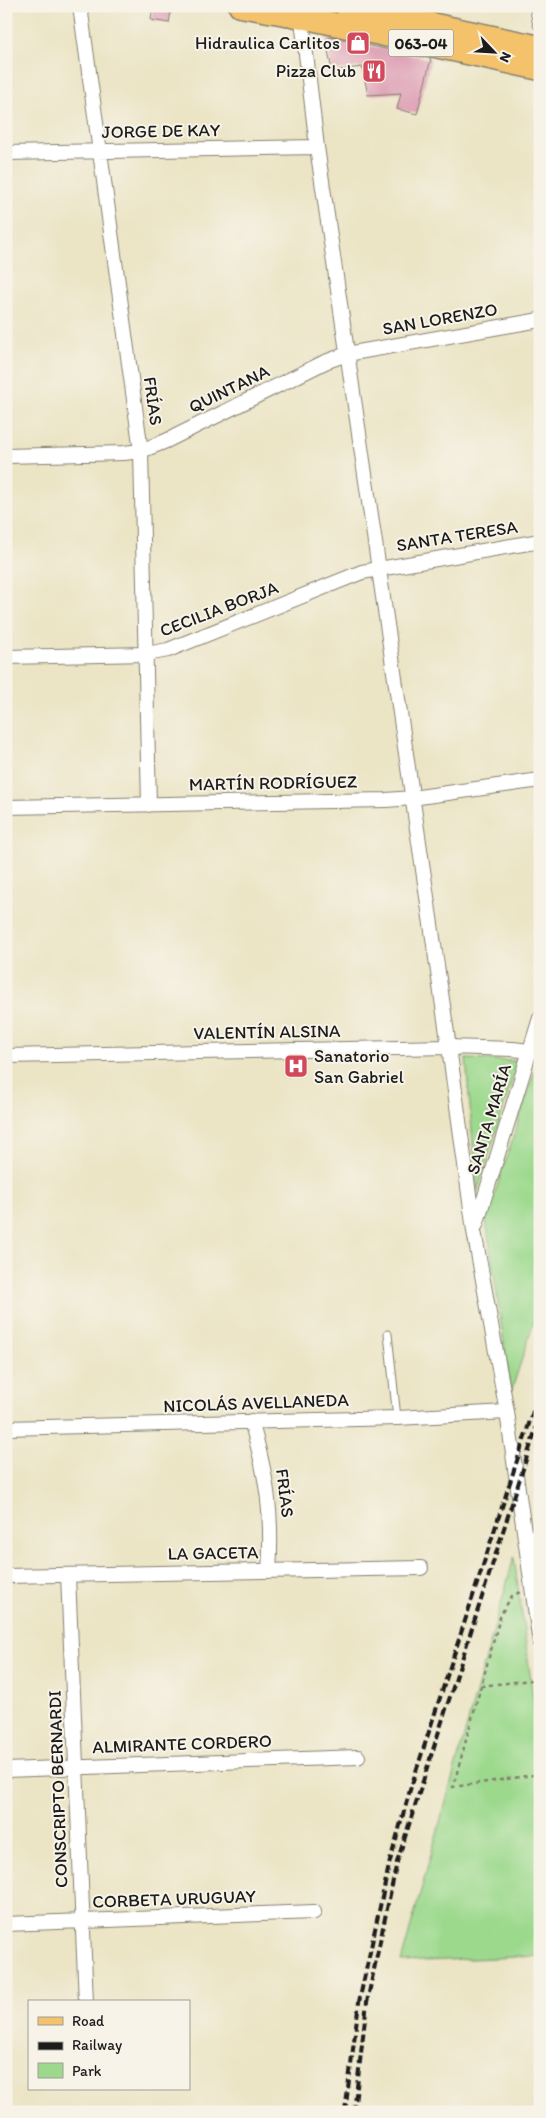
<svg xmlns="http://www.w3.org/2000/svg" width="546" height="2118" font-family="Itim,sans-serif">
  <rect width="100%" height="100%" fill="#f7f3e8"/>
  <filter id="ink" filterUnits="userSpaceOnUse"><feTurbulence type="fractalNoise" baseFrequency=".02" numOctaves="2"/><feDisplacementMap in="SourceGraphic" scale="10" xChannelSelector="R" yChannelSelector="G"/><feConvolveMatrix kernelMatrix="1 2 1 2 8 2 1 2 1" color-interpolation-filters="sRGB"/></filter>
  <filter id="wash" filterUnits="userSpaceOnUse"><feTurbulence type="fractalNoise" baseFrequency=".0096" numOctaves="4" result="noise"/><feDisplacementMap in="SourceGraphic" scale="20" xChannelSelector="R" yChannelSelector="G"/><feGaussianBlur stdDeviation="1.12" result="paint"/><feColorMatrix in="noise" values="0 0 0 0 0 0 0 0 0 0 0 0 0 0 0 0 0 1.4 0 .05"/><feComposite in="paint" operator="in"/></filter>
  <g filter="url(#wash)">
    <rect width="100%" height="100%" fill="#ebe4c5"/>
    <path fill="#9cd98d" stroke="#5c7a54" d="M 540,1055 L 540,1304 L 511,1392 L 486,1220 Z
      M 466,1059 L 518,1061 L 477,1193 Z
      M 514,1557 L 540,1747 L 540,1956 L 401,1962 Z"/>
    <g id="blocks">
      <path fill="#d88ca9" d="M 153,6 L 172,6 L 169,23 L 151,20 Z
        M 330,37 L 431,59 L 417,114 L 397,109 L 401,93 L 368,95 L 362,67 L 332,71 L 326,40 Z"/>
    </g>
  </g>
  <g filter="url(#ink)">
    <use href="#blocks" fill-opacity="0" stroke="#848070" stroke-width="1"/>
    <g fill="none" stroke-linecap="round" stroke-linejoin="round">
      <g stroke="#848070" stroke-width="9">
        <path id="lane" d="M 388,1334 L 397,1418"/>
      </g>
      <g stroke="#848070" stroke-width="16">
        <path id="street" d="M 80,6 L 141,451 L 149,805
          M 537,6 L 540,23
          M 301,12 L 317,147 L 449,1047 L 474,1231 L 507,1412 L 540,1643
          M 6,153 L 317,147
          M 6,456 L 124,453 L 141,451 L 166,441 L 325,362 L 347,354 L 540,320
          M 6,657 L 147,654 L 168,650 L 362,572 L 540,541
          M 6,807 L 386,800 L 412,798 L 540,780
          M 6,1056 L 449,1047 L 513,1049 L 529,1051
          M 476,1225 L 540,1018
          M 251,1421 C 267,1476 273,1514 269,1571
          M 6,1428 L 397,1418 L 507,1412
          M 540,1527 L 529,1559 L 540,1563
          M 68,1575 L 86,2002
          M 6,1576 L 421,1568
          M 6,1770 L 358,1757
          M 6,1924 L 314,1912"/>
      </g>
      <g stroke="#848070" stroke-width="25">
        <path id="primary" d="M 240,6 L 302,17 L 540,69
          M 346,6 L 540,47"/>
      </g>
      <path stroke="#848070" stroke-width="2.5" stroke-dasharray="4 4" stroke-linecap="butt" d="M 520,1592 L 512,1596 L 501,1614 L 453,1787 L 540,1774
        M 481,1686 L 540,1679"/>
      <use href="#lane" stroke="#fff" stroke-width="7"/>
      <use href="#street" stroke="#fff" stroke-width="14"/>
      <use href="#primary" stroke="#f3c26a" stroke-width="22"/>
      <path stroke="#1c1c1c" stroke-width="4" stroke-dasharray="8 4" stroke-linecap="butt" d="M 345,2112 L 359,2002 L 390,1861 L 410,1790 L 540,1390
        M 354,2112 L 367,2002 L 397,1862 L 540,1416"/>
    </g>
  </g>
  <defs>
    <g id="shop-square" transform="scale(1.25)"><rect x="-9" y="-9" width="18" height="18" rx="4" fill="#d1495b" stroke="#f7f3e8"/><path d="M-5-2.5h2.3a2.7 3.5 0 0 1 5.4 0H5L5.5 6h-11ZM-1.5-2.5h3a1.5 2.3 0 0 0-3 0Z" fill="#fff"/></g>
    <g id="restaurant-square" transform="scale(1.25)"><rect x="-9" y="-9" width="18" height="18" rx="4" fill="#d1495b" stroke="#f7f3e8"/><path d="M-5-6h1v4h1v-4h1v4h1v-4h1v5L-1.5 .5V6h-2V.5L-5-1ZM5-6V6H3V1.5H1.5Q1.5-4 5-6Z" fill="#fff"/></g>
    <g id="hospital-square" transform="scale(1.25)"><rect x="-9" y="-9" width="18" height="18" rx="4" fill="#d1495b" stroke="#f7f3e8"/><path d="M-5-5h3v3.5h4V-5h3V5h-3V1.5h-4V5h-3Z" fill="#fff"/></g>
  </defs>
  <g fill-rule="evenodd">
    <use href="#shop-square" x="358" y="43"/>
    <use href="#restaurant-square" x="374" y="71"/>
    <use href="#hospital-square" x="296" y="1066"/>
  </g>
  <g text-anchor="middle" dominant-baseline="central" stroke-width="4" stroke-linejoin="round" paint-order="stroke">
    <rect fill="#f7f3e8" stroke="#5e5c59" stroke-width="1" x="388.5" y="29.5" width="65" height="27" rx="4"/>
    <g font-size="16" font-weight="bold" fill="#1c1c1c">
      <text x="421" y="43">063-04</text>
    </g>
    <g font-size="18" fill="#1c1c1c" stroke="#f7f3e8" text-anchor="end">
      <text x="340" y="43">Hidraulica Carlitos</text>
      <text x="356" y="71">Pizza Club</text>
      <text x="314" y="1056" text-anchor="start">Sanatorio<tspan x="314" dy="21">San Gabriel</tspan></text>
    </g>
    <g font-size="18" fill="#1c1c1c" stroke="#f7f3e8">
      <text transform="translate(161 131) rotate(-1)">JORGE DE KAY</text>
      <text transform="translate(440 319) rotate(-10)">SAN LORENZO</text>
      <text transform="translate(229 389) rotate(-26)">QUINTANA</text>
      <text transform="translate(153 401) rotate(82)">FRÍAS</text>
      <text transform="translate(457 536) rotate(-9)">SANTA TERESA</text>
      <text transform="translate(219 609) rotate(-21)">CECILIA BORJA</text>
      <text transform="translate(273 783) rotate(-1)">MARTÍN RODRÍGUEZ</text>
      <text transform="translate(267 1032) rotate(-1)">VALENTÍN ALSINA</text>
      <text transform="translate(489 1119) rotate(-73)">SANTA MARÍA</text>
      <text transform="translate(256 1403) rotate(-2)">NICOLÁS AVELLANEDA</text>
      <text transform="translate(285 1493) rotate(83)">FRÍAS</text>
      <text transform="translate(213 1553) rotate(-1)">LA GACETA</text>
      <text transform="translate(182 1744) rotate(-2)">ALMIRANTE CORDERO</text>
      <text transform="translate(58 1789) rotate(-92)">CONSCRIPTO BERNARDI</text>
      <text transform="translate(174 1899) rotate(-2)">CORBETA URUGUAY</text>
    </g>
  </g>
  <rect width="546" height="2118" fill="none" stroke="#f7f3e8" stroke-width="25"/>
  <rect x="28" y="2000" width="162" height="90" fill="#f7f3e8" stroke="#9f9d96"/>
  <rect x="38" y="2017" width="25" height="8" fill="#f3c26a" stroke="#9f9d96"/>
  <text x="72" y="2026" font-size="15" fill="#1c1c1c">Road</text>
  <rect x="38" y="2042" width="25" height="8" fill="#1c1c1c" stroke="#9f9d96"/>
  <text x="72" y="2050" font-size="15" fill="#1c1c1c">Railway</text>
  <rect x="38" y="2063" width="25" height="15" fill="#9cd98d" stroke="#9f9d96"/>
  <text x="72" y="2076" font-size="15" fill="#1c1c1c">Park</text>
  <g transform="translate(494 52) rotate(115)" stroke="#f7f3e8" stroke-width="4" paint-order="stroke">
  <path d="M0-4L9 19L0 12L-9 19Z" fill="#1c1c1c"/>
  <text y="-8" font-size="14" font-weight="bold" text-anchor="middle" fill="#1c1c1c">N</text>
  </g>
</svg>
